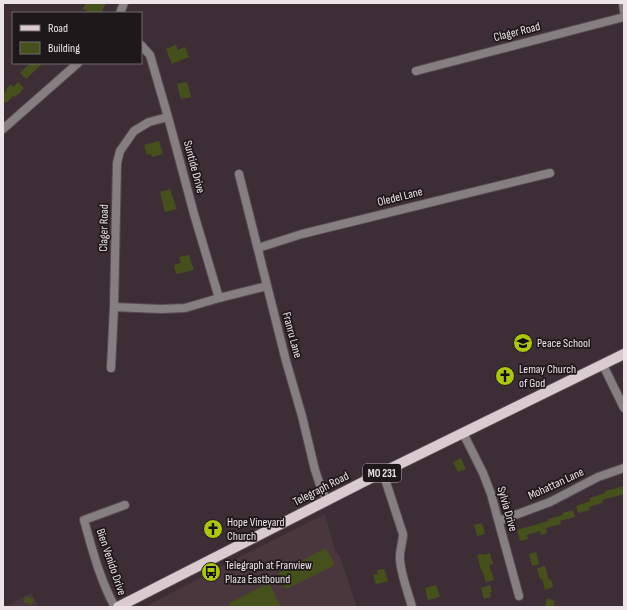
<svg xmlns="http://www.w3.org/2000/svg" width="627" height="610" font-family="'Sofia Sans Condensed',sans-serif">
  <rect width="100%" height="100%" fill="#3c2e34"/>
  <path fill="#4a373e" d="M 325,514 L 335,551 L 340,557 L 357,607 L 145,607 L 218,568 Z
    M 31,593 L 39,607 L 5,607 Z"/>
  <path fill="#46501d" d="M 86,3 L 106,3 L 101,13 L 91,13 L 83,9 Z
    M 176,45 L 178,50 L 185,47 L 189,57 L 172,64 L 166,49 Z
    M 30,63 L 43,63 L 26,79 L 20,73 Z
    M 18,82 L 24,88 L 21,90 L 22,91 L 15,97 L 13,96 L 6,103 L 3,100 L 3,94 L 7,90 L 6,89 L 11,84 L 13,87 Z
    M 187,82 L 191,97 L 181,99 L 177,84 Z
    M 159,141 L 163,154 L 152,157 L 151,154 L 147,155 L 144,145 Z
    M 170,189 L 177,209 L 165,212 L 160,192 Z
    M 189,255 L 194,270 L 176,274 L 174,265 L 181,263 L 179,257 Z
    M 461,458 L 466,469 L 458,472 L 453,462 Z
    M 624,486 L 624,494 L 602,500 L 603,503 L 589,507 L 590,510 L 578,513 L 576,506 L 590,501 L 590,498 L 605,493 L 605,491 Z
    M 573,510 L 575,517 L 560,521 L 561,524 L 546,528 L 547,533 L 541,535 L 540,531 L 527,535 L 528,539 L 520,541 L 517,530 L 548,521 L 548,519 L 563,515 L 562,513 Z
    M 482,523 L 485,534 L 477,536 L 474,525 Z
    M 326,548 L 335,565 L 286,589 L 278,573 Z
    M 536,552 L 539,564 L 532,566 L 529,554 Z
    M 490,553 L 493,564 L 489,565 L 494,580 L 486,582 L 482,570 L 481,570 L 477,555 L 482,554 L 483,555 Z
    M 545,566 L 549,580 L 551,579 L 553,587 L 545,590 L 542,579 L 540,579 L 537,568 Z
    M 384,569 L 388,581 L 376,584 L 373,575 L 378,574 L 377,570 Z
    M 269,583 L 281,607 L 231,607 L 229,603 Z
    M 436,585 L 440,597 L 428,600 L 425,588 Z
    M 490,585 L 492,592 L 490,592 L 491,597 L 484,599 L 481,588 Z
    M 25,596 L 34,599 L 32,605 L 24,602 Z
    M 547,598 L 555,601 L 553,607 L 545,607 Z"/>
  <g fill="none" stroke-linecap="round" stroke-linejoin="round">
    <g stroke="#584b51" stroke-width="10">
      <path id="minor" d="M 623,3 L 624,11
        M 120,13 L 124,3
        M 141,45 L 150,55 L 168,117 L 194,214 L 219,298
        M 416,71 L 624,17
        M 3,129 L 78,63
        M 239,174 L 286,361 L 302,416 L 315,470 L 321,488 L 327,501
        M 258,248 L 302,234 L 550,173
        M 114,307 L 161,309 L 185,308 L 219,298 L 267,286
        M 603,365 L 624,408
        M 111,368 L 114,307 L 117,163 L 120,151 L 134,131 L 149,122 L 168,117
        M 463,433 L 483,473 L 491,494 L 519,596
        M 383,473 L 403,534 C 403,543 399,551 400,560 C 401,575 408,592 412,607
        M 499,521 L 550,502 L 598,477 L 624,468
        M 115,607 C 100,580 92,549 84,520 L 125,505"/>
    </g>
    <g stroke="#584b51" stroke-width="12">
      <path id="primary" d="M 118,607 L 369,479 L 624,354"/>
    </g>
    <use href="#minor" stroke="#867f82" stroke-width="8"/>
    <use href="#primary" stroke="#dacbd1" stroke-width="10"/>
  </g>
  <defs>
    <g id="school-disc" transform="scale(1)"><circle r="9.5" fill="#acc613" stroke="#1f181b"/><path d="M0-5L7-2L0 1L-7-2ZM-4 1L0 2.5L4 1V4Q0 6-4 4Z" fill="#111"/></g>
    <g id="church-disc" transform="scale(1)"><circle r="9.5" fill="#acc613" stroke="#1f181b"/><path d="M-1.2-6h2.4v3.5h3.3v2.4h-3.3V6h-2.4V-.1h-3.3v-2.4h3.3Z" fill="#111"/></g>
    <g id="bus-disc" transform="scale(1)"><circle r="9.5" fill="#acc613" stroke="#1f181b"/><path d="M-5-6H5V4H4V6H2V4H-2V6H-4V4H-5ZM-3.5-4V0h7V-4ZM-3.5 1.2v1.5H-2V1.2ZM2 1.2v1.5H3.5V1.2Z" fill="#111"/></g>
  </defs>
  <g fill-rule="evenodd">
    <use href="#school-disc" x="523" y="343"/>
    <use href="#church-disc" x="505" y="376"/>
    <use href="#church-disc" x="213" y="529"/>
    <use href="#bus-disc" x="211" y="572"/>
  </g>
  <g text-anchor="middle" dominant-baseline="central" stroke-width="3.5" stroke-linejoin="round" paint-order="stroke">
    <rect fill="#1f181b" stroke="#afa7aa" stroke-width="1" x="363" y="464" width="38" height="18" rx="3"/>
    <g font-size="11" font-weight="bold" fill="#ede4e8">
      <text x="382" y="473">MO 231</text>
    </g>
    <g font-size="12" fill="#ede4e8" stroke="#1f181b">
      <text transform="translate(517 32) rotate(-14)">Clager Road</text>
      <text transform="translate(194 167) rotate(75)">Suntide Drive</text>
      <text transform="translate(400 197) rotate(-14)">Oledel Lane</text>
      <text transform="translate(104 228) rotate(-89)">Clager Road</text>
      <text transform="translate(292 335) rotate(75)">Franru Lane</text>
      <text transform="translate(556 484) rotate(-25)">Mohattan Lane</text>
      <text transform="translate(321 489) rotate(-27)">Telegraph Road</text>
      <text transform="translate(507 509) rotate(74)">Sylvia Drive</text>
      <text transform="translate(111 562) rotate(71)">Bien Venido Drive</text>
    </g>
    <g font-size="12" fill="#ede4e8" stroke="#1f181b" text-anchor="start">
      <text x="537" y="343">Peace School</text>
      <text x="519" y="369">Lemay Church<tspan x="519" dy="14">of God</tspan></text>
      <text x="227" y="522">Hope Vineyard<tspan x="227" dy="14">Church</tspan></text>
      <text x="225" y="565">Telegraph at Franview<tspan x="225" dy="14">Plaza Eastbound</tspan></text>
    </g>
  </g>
  <rect width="627" height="610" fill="none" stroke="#ede4e8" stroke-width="8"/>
  <rect x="12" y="12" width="130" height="52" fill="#1f181b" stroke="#716a6d"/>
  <rect x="20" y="25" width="20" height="6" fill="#dacbd1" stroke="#716a6d"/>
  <text x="48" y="32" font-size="12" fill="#ede4e8">Road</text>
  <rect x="20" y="42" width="20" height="12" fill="#46501d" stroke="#716a6d"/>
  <text x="48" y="52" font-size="12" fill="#ede4e8">Building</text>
</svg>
